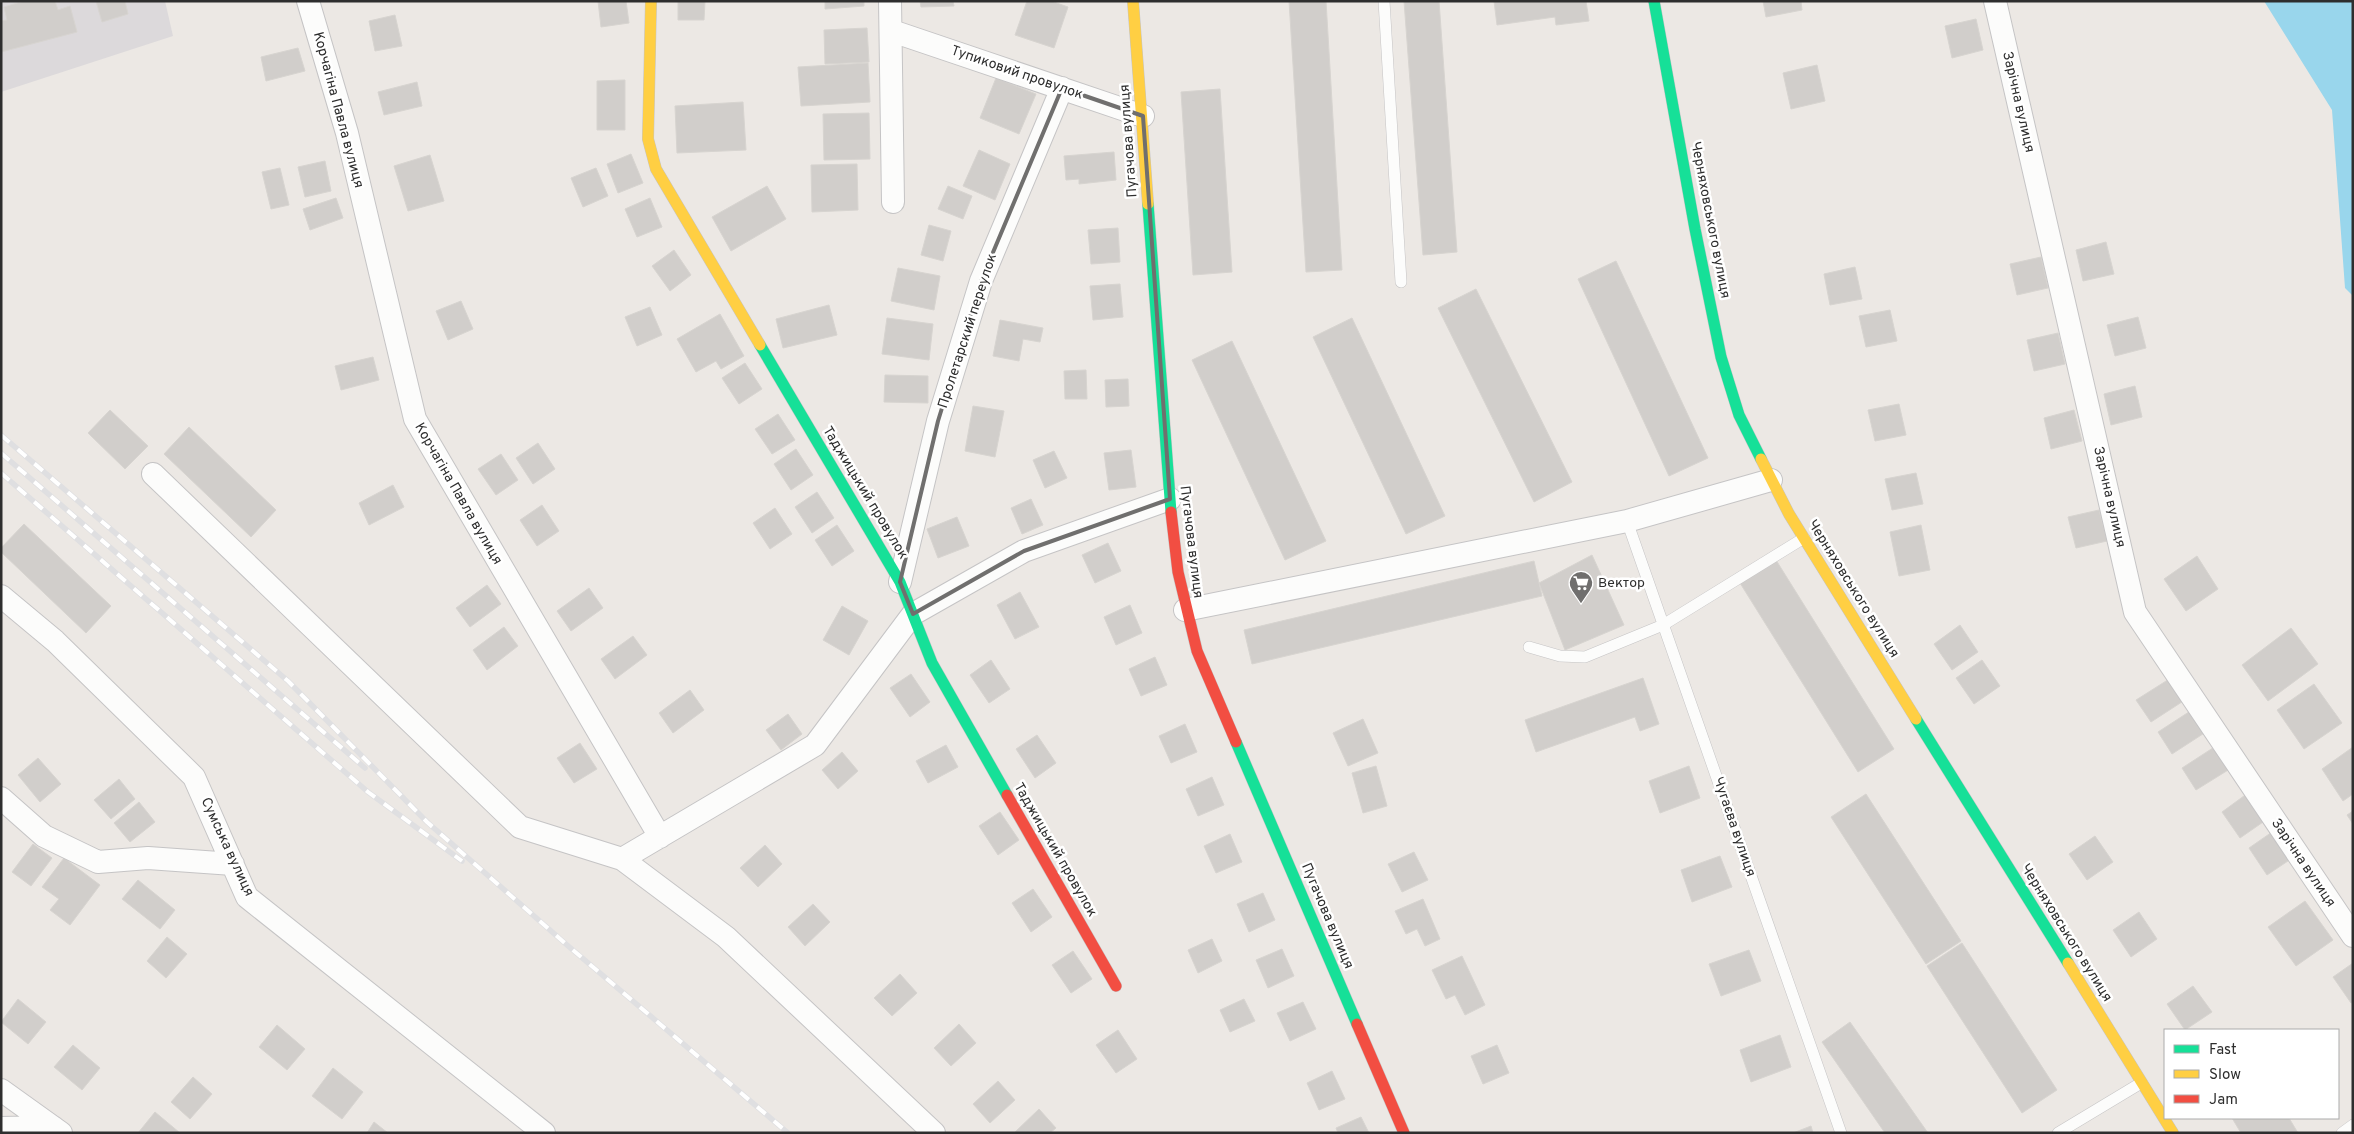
<svg xmlns="http://www.w3.org/2000/svg" width="2354" height="1134" font-family="Overpass,sans-serif">
  <rect width="100%" height="100%" fill="#ece8e4"/>
  <path fill="#dcd9db" d="M 1,1 L 165,1 L 173,36 L 1,92 Z"/>
  <path fill="#99d6ec" d="M 2264,1 L 2353,1 L 2353,296 L 2345,288 L 2332,110 Z"/>
  <path fill="#d1cecb" stroke="#d7d4d0" d="M 24,1 L 55,1 L 58,10 L 70,6 L 77,32 L 1,52 L 1,21 L 7,20 L 4,7 Z
    M 96,1 L 125,1 L 128,14 L 102,22 Z
    M 598,1 L 626,1 L 629,23 L 601,27 Z
    M 678,1 L 705,1 L 704,20 L 678,20 Z
    M 825,1 L 864,1 L 864,6 L 825,9 Z
    M 920,1 L 953,1 L 954,6 L 921,7 Z
    M 1027,1 L 1051,1 L 1068,7 L 1054,48 L 1015,35 Z
    M 1289,1 L 1326,1 L 1342,270 L 1306,272 Z
    M 1404,1 L 1439,1 L 1457,252 L 1423,255 Z
    M 1494,1 L 1586,1 L 1589,21 L 1556,25 L 1555,17 L 1497,25 Z
    M 1763,1 L 1801,1 L 1802,10 L 1766,17 Z
    M 395,15 L 402,46 L 375,51 L 369,21 Z
    M 1976,19 L 1983,50 L 1952,58 L 1945,26 Z
    M 867,28 L 869,62 L 825,64 L 824,30 Z
    M 298,48 L 305,71 L 266,81 L 261,57 Z
    M 868,63 L 870,102 L 801,106 L 798,67 Z
    M 1817,65 L 1825,101 L 1791,109 L 1783,73 Z
    M 996,78 L 1036,94 L 1019,134 L 980,118 Z
    M 625,80 L 625,130 L 597,130 L 597,81 Z
    M 417,82 L 422,106 L 384,115 L 378,92 Z
    M 1220,89 L 1232,272 L 1193,275 L 1181,92 Z
    M 743,102 L 746,150 L 677,153 L 675,106 Z
    M 869,113 L 870,159 L 824,160 L 823,114 Z
    M 979,150 L 1010,164 L 995,200 L 963,186 Z
    M 1114,152 L 1116,180 L 1079,184 L 1079,179 L 1066,180 L 1064,156 Z
    M 631,154 L 643,183 L 618,193 L 607,164 Z
    M 430,155 L 444,201 L 408,211 L 394,166 Z
    M 325,161 L 331,191 L 305,197 L 298,167 Z
    M 857,164 L 858,210 L 812,212 L 811,165 Z
    M 280,168 L 289,205 L 271,209 L 262,172 Z
    M 596,168 L 608,196 L 583,207 L 571,178 Z
    M 767,186 L 786,219 L 731,251 L 712,217 Z
    M 948,186 L 972,196 L 963,219 L 938,209 Z
    M 336,198 L 343,218 L 310,230 L 303,209 Z
    M 650,198 L 662,227 L 637,237 L 625,209 Z
    M 929,225 L 951,231 L 943,261 L 921,255 Z
    M 1118,228 L 1120,262 L 1091,264 L 1088,230 Z
    M 2106,242 L 2114,274 L 2083,281 L 2076,250 Z
    M 674,250 L 691,275 L 670,291 L 652,266 Z
    M 2041,257 L 2048,288 L 2017,295 L 2010,264 Z
    M 1616,261 L 1708,458 L 1669,476 L 1578,279 Z
    M 1855,267 L 1862,299 L 1830,305 L 1824,274 Z
    M 898,268 L 940,276 L 934,310 L 891,301 Z
    M 1120,284 L 1123,317 L 1093,320 L 1090,286 Z
    M 1476,289 L 1572,482 L 1534,502 L 1438,308 Z
    M 461,301 L 473,329 L 448,340 L 436,311 Z
    M 829,305 L 837,335 L 783,348 L 776,319 Z
    M 650,307 L 662,335 L 637,346 L 625,317 Z
    M 1890,310 L 1897,341 L 1866,347 L 1859,316 Z
    M 720,314 L 744,356 L 721,369 L 716,361 L 696,372 L 677,339 Z
    M 2138,317 L 2146,348 L 2115,356 L 2107,325 Z
    M 887,318 L 933,324 L 929,360 L 882,354 Z
    M 1352,318 L 1445,516 L 1406,534 L 1313,337 Z
    M 1000,320 L 1043,328 L 1040,342 L 1023,339 L 1019,361 L 993,356 Z
    M 2058,333 L 2065,364 L 2034,371 L 2027,340 Z
    M 1232,341 L 1326,541 L 1285,560 L 1192,360 Z
    M 373,357 L 379,380 L 341,390 L 335,366 Z
    M 745,363 L 762,389 L 739,404 L 722,378 Z
    M 1086,370 L 1087,399 L 1065,399 L 1064,371 Z
    M 885,375 L 928,376 L 928,403 L 884,402 Z
    M 1128,379 L 1129,406 L 1106,407 L 1105,380 Z
    M 2135,386 L 2142,417 L 2111,425 L 2104,394 Z
    M 1899,404 L 1906,435 L 1875,441 L 1868,410 Z
    M 973,406 L 1004,411 L 995,457 L 965,451 Z
    M 110,410 L 148,446 L 125,469 L 88,433 Z
    M 2074,410 L 2082,441 L 2051,449 L 2044,418 Z
    M 778,414 L 795,440 L 772,454 L 755,429 Z
    M 189,427 L 276,510 L 251,537 L 164,454 Z
    M 538,443 L 555,469 L 533,484 L 516,458 Z
    M 796,449 L 813,475 L 791,490 L 774,464 Z
    M 1131,450 L 1136,487 L 1109,490 L 1104,453 Z
    M 1054,451 L 1067,478 L 1045,488 L 1033,460 Z
    M 501,454 L 518,480 L 496,495 L 478,469 Z
    M 1916,473 L 1923,504 L 1892,510 L 1885,479 Z
    M 393,485 L 404,507 L 369,525 L 359,503 Z
    M 817,492 L 834,518 L 812,533 L 795,507 Z
    M 1031,499 L 1043,525 L 1022,534 L 1011,508 Z
    M 542,505 L 559,531 L 537,546 L 520,520 Z
    M 775,508 L 792,534 L 770,549 L 753,523 Z
    M 2099,510 L 2107,541 L 2076,548 L 2068,517 Z
    M 957,517 L 969,546 L 938,558 L 927,529 Z
    M 24,524 L 111,606 L 86,633 L 1,552 L 1,548 Z
    M 837,525 L 854,551 L 832,566 L 815,540 Z
    M 1921,525 L 1930,570 L 1899,576 L 1890,532 Z
    M 1108,543 L 1121,571 L 1095,583 L 1082,555 Z
    M 1592,555 L 1624,625 L 1565,650 L 1539,583 Z
    M 2197,556 L 2218,589 L 2186,611 L 2164,579 Z
    M 1776,560 L 1894,749 L 1858,772 L 1740,583 Z
    M 1534,561 L 1542,596 L 1252,664 L 1244,630 Z
    M 487,585 L 501,604 L 470,627 L 456,608 Z
    M 589,588 L 603,608 L 571,631 L 557,611 Z
    M 1020,592 L 1039,627 L 1015,639 L 997,605 Z
    M 1130,605 L 1142,633 L 1116,645 L 1104,617 Z
    M 842,606 L 868,621 L 849,655 L 823,640 Z
    M 1960,625 L 1978,652 L 1952,670 L 1934,644 Z
    M 504,627 L 518,646 L 487,670 L 473,650 Z
    M 2291,628 L 2318,664 L 2268,701 L 2242,665 Z
    M 633,636 L 647,655 L 615,679 L 601,659 Z
    M 1155,657 L 1167,685 L 1141,696 L 1129,669 Z
    M 991,660 L 1010,689 L 989,703 L 970,675 Z
    M 1982,660 L 2000,686 L 1974,704 L 1956,678 Z
    M 911,674 L 930,702 L 910,717 L 890,688 Z
    M 2174,676 L 2188,698 L 2151,722 L 2136,700 Z
    M 1643,678 L 1659,724 L 1640,731 L 1635,717 L 1536,752 L 1525,720 Z
    M 2314,684 L 2342,723 L 2304,749 L 2277,710 Z
    M 690,690 L 704,710 L 673,733 L 659,713 Z
    M 2195,708 L 2209,730 L 2172,754 L 2158,732 Z
    M 788,714 L 802,734 L 781,750 L 766,730 Z
    M 1363,719 L 1378,753 L 1348,766 L 1333,733 Z
    M 1185,724 L 1197,752 L 1171,763 L 1159,736 Z
    M 1037,735 L 1056,763 L 1035,778 L 1016,749 Z
    M 580,743 L 597,769 L 574,783 L 557,758 Z
    M 2219,744 L 2233,767 L 2196,790 L 2182,768 Z
    M 946,745 L 958,767 L 928,783 L 916,761 Z
    M 2353,747 L 2353,794 L 2343,801 L 2322,769 Z
    M 842,752 L 858,771 L 838,789 L 822,770 Z
    M 38,758 L 61,784 L 40,802 L 18,775 Z
    M 1376,766 L 1387,806 L 1363,813 L 1352,773 Z
    M 1689,766 L 1700,798 L 1660,813 L 1649,781 Z
    M 1212,777 L 1224,805 L 1198,816 L 1186,789 Z
    M 119,779 L 135,799 L 111,819 L 94,800 Z
    M 2248,793 L 2266,820 L 2240,838 L 2222,812 Z
    M 1866,794 L 1961,941 L 1926,964 L 1831,817 Z
    M 139,802 L 155,822 L 130,842 L 114,823 Z
    M 2353,811 L 2353,824 L 2347,815 Z
    M 1000,812 L 1019,840 L 998,855 L 979,826 Z
    M 2275,830 L 2294,857 L 2267,875 L 2249,848 Z
    M 1230,834 L 1242,862 L 1216,873 L 1204,846 Z
    M 2095,836 L 2113,862 L 2087,880 L 2069,854 Z
    M 33,844 L 52,858 L 31,886 L 12,872 Z
    M 765,845 L 782,864 L 758,887 L 740,868 Z
    M 1414,852 L 1428,880 L 1402,892 L 1388,864 Z
    M 1720,856 L 1732,887 L 1692,902 L 1681,870 Z
    M 64,858 L 100,885 L 70,925 L 50,910 L 59,899 L 42,887 Z
    M 138,880 L 175,910 L 160,929 L 122,899 Z
    M 1033,889 L 1052,917 L 1031,932 L 1012,903 Z
    M 1263,893 L 1275,920 L 1249,932 L 1237,904 Z
    M 1423,899 L 1440,939 L 1425,946 L 1417,929 L 1406,934 L 1395,911 Z
    M 2305,901 L 2333,940 L 2296,966 L 2268,927 Z
    M 813,904 L 830,922 L 805,946 L 788,927 Z
    M 2139,912 L 2157,939 L 2131,957 L 2113,930 Z
    M 167,937 L 187,954 L 166,978 L 147,961 Z
    M 1212,939 L 1222,961 L 1198,973 L 1188,950 Z
    M 1962,943 L 2057,1090 L 2022,1113 L 1927,966 Z
    M 1282,949 L 1294,976 L 1268,988 L 1256,960 Z
    M 1749,950 L 1761,981 L 1721,996 L 1709,964 Z
    M 1073,951 L 1092,979 L 1071,993 L 1052,965 Z
    M 1462,956 L 1485,1005 L 1465,1015 L 1455,995 L 1446,999 L 1432,970 Z
    M 2353,963 L 2353,1002 L 2351,1003 L 2333,977 Z
    M 900,974 L 917,993 L 892,1016 L 874,998 Z
    M 2193,986 L 2212,1012 L 2185,1030 L 2167,1004 Z
    M 18,999 L 46,1022 L 28,1044 L 1,1022 Z
    M 1244,999 L 1255,1021 L 1230,1032 L 1220,1010 Z
    M 1303,1002 L 1316,1029 L 1290,1041 L 1277,1013 Z
    M 1850,1022 L 1928,1133 L 1885,1133 L 1822,1042 Z
    M 959,1024 L 976,1043 L 951,1066 L 934,1048 Z
    M 277,1025 L 305,1049 L 287,1070 L 259,1047 Z
    M 1118,1030 L 1137,1059 L 1116,1073 L 1096,1045 Z
    M 1780,1035 L 1791,1067 L 1751,1082 L 1740,1050 Z
    M 73,1045 L 100,1068 L 82,1090 L 54,1067 Z
    M 1497,1045 L 1509,1073 L 1483,1084 L 1471,1056 Z
    M 333,1068 L 363,1092 L 342,1119 L 312,1096 Z
    M 1332,1071 L 1345,1099 L 1319,1110 L 1307,1083 Z
    M 193,1077 L 212,1094 L 190,1119 L 171,1102 Z
    M 998,1081 L 1015,1100 L 990,1123 L 973,1104 Z
    M 1039,1109 L 1056,1128 L 1050,1133 L 1014,1133 Z
    M 155,1112 L 180,1133 L 138,1133 Z
    M 1361,1117 L 1369,1133 L 1338,1133 L 1336,1128 Z
    M 2232,1118 L 2289,1118 L 2298,1133 L 2241,1133 Z
    M 374,1122 L 388,1133 L 367,1133 Z
    M 1811,1126 L 1813,1133 L 1793,1133 Z"/>
  <g fill="none" stroke-linecap="round" stroke-linejoin="round">
    <g stroke="#c5c4c5" stroke-width="12">
      <path id="lane" d="M 1384,1 L 1401,282
        M 1627,521 L 1841,1133
        M 1529,647 L 1560,656 L 1585,657 L 1663,625 L 1804,538
        M 2058,1133 L 2141,1083
        M 2342,1133 L 2353,1125"/>
    </g>
    <g stroke="#c5c4c5" stroke-width="24">
      <path id="street" d="M 308,1 L 347,133 L 415,419 L 660,837
        M 890,1 L 893,202
        M 1995,1 L 2135,612 L 2353,936
        M 892,31 L 1143,116
        M 153,474 L 520,827 L 622,859 L 726,937 L 934,1133
        M 900,582 L 938,421 L 981,281 L 1062,88
        M 1,596 L 55,641 L 194,777 L 247,897 L 544,1133
        M 1185,610 L 1627,521 L 1771,480
        M 1,798 L 44,836 L 98,862 L 148,858 L 233,864
        M 622,859 L 815,745 L 913,614 L 1024,551 L 1170,499
        M 1,1090 L 61,1133
        M 1,1128 L 53,1127"/>
    </g>
    <g stroke="#c5c4c5" stroke-width="12">
      <path id="fast" d="M 1654,1 L 1695,229 L 1721,357 L 1739,415 L 1761,459
        M 1148,204 L 1171,512
        M 760,345 L 900,582 L 932,663 L 1007,795
        M 1916,719 L 2068,963
        M 1236,742 L 1357,1024"/>
    </g>
    <g stroke="#c5c4c5" stroke-width="12">
      <path id="slow" d="M 651,1 L 648,139 L 656,169 L 760,345
        M 1133,1 L 1148,204
        M 1761,459 L 1789,514 L 1916,719
        M 2068,963 L 2173,1133"/>
    </g>
    <g stroke="#c5c4c5" stroke-width="12">
      <path id="jam" d="M 1171,512 L 1178,572 L 1197,651 L 1236,742
        M 1007,795 L 1116,986
        M 1357,1024 L 1404,1133"/>
    </g>
    <use href="#lane" stroke="#fcfcfb" stroke-width="11"/>
    <use href="#street" stroke="#fcfcfb" stroke-width="22"/>
    <use href="#fast" stroke="#16e098" stroke-width="11"/>
    <use href="#slow" stroke="#ffcf43" stroke-width="11"/>
    <use href="#jam" stroke="#f24e42" stroke-width="11"/>
    <g stroke="#dfdfe1" stroke-width="5.5">
      <path id="rail" d="M 1,435 L 288,681 L 427,822 L 567,945 L 788,1133
        M 1,453 L 365,768
        M 1,473 L 368,792 L 462,861"/>
    </g>
    <use href="#rail" stroke="#fff" stroke-width="4" stroke-dasharray="11" stroke-linecap="butt"/>
  </g>
  <path fill="none" stroke="#706f6e" stroke-width="4" stroke-linejoin="round" d="M 1062,88 L 1143,116 L 1170,499 L 1024,551 L 913,614 L 900,582 L 938,421 L 981,281 Z"/>
  <defs>
    <g id="supermarket-pin" transform="scale(1.25)"><path d="M0 17L-7.5 6A9.5 9.5 0 1 1 7.5 6Z" fill="#706f6e" stroke="#fff"/><path d="M-6-5.5h2.5l.6 2H6L4.5 2H-2.5L-4.4-4H-6ZM-1.5 3.2a1.3 1.3 0 1 0 .1 0ZM3 3.2a1.3 1.3 0 1 0 .1 0Z" fill="#fff"/></g>
  </defs>
  <g fill-rule="evenodd">
    <use href="#supermarket-pin" x="1581" y="583"/>
  </g>
  <g text-anchor="middle" dominant-baseline="central" stroke-width="5" stroke-linejoin="round" paint-order="stroke">
    <g font-size="14" fill="#2e2e2e" stroke="#fff">
      <text transform="translate(1017 73) rotate(19)">Тупиковий провулок</text>
      <text transform="translate(2018 102) rotate(77)">Зарічна вулиця</text>
      <text transform="translate(338 110) rotate(75)">Корчагіна Павла вулиця</text>
      <text transform="translate(1129 141) rotate(-94)">Пугачова вулиця</text>
      <text transform="translate(1710 220) rotate(79)">Черняховського вулиця</text>
      <text transform="translate(968 331) rotate(-72)">Пролетарский переулок</text>
      <text transform="translate(865 493) rotate(59)">Таджицький провулок</text>
      <text transform="translate(458 494) rotate(60)">Корчагіна Павла вулиця</text>
      <text transform="translate(2109 497) rotate(77)">Зарічна вулиця</text>
      <text transform="translate(1191 542) rotate(83)">Пугачова вулиця</text>
      <text transform="translate(1853 589) rotate(58)">Черняховського вулиця</text>
      <text transform="translate(1734 827) rotate(71)">Чугаєва вулиця</text>
      <text transform="translate(227 847) rotate(65)">Сумська вулиця</text>
      <text transform="translate(1055 850) rotate(60)">Таджицький провулок</text>
      <text transform="translate(2303 863) rotate(56)">Зарічна вулиця</text>
      <text transform="translate(1327 916) rotate(67)">Пугачова вулиця</text>
      <text transform="translate(2066 933) rotate(58)">Черняховського вулиця</text>
    </g>
    <g font-size="14" fill="#2e2e2e" stroke="#fff" text-anchor="start">
      <text x="1598" y="583">Вектор</text>
    </g>
  </g>
  <rect width="2354" height="1134" fill="none" stroke="#2e2e2e" stroke-width="5"/>
  <rect x="2164" y="1029" width="175" height="90" fill="#ffffff" stroke="#ababab"/>
  <rect x="2174" y="1045" width="25" height="8" fill="#16e098" stroke="#ababab"/>
  <text x="2209" y="1054" font-size="15" fill="#2e2e2e">Fast</text>
  <rect x="2174" y="1070" width="25" height="8" fill="#ffcf43" stroke="#ababab"/>
  <text x="2209" y="1079" font-size="15" fill="#2e2e2e">Slow</text>
  <rect x="2174" y="1095" width="25" height="8" fill="#f24e42" stroke="#ababab"/>
  <text x="2209" y="1104" font-size="15" fill="#2e2e2e">Jam</text>
</svg>
